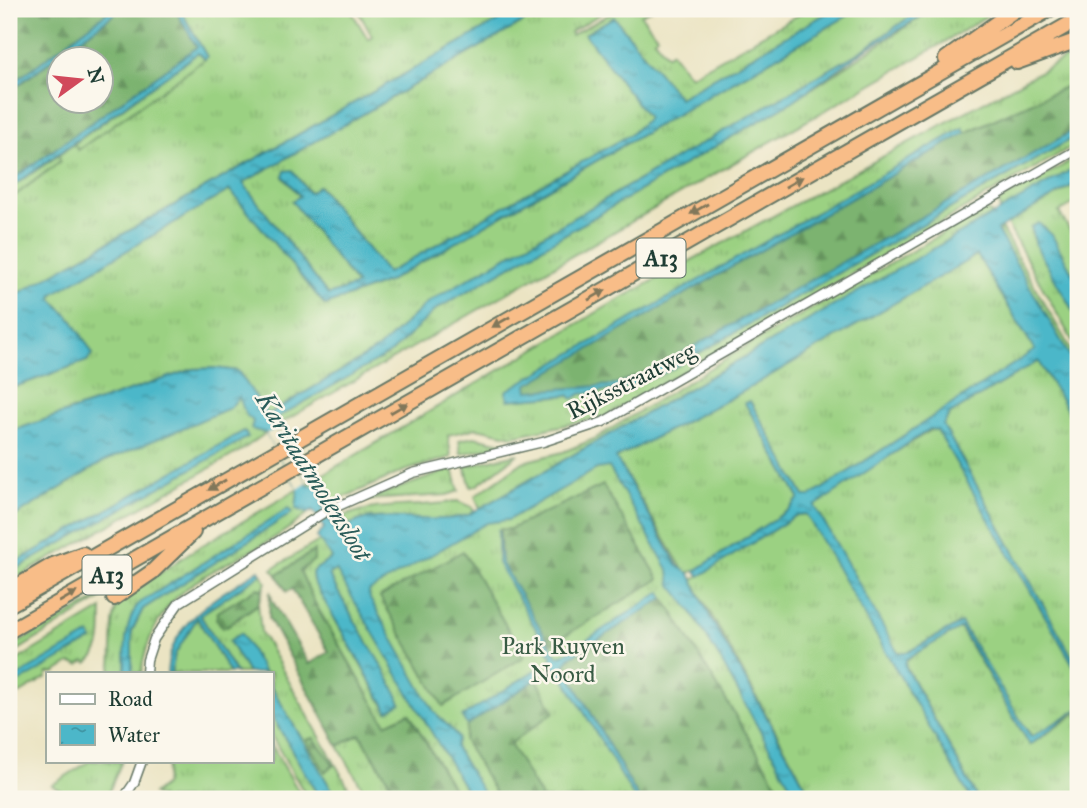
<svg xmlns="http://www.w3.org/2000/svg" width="1087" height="808" font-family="'IM FELL Great Primer',serif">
  <defs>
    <pattern id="grass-tufts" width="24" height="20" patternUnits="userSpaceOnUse" patternTransform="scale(1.75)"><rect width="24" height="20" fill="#9bd182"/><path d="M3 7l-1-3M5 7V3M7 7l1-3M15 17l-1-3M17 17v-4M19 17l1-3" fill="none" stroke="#85b471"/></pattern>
    <pattern id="forest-firs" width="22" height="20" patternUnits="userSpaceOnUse" patternTransform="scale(1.75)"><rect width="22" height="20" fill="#7cb370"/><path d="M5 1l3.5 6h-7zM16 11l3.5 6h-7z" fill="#65935d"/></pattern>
    <pattern id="wetland-marsh" width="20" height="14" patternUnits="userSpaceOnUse" patternTransform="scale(1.75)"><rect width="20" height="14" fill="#9bd182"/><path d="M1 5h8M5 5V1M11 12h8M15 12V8" fill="none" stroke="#85b471"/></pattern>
    <pattern id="water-ripples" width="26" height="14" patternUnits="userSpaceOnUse" patternTransform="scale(1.75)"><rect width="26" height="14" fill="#4cb7c9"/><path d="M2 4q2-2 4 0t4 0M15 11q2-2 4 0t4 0" fill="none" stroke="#3f96a4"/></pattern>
  </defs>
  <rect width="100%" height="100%" fill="#fbf7ec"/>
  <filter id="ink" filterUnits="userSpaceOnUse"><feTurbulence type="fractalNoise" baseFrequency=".0143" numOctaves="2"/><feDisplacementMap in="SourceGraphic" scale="14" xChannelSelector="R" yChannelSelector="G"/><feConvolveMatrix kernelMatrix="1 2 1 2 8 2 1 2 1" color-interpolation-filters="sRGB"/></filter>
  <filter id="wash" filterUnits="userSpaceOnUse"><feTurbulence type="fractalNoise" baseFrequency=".00686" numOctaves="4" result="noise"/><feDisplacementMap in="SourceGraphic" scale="28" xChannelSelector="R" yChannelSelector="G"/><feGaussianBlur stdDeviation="1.57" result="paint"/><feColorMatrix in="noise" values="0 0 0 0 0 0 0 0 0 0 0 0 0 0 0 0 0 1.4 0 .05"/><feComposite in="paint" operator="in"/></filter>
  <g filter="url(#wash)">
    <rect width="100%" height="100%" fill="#ebe4c3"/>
    <path fill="url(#grass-tufts)" stroke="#5d875b" stroke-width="2" d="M 180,9 L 350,9 L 368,39 L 372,36 L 357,9 L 519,9 L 9,299 L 9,200 L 60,162 L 59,155 L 74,144 L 78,150 L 207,57 Z
      M 546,9 L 609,9 L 570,32 L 571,35 L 619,9 L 652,9 L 641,15 L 657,36 L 654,39 L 667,55 L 671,52 L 690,76 L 809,9 L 834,9 L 679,98 L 614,17 L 585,34 L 649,118 L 631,134 L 387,273 L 319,186 L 310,193 L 292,171 L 283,177 L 300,196 L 292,201 L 357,285 L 328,295 L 243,183 Z
      M 859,9 L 921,9 L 863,50 L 428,302 L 379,348 L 267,415 L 238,371 L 215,368 L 193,369 L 9,432 L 9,389 L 87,361 L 73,321 L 52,299 L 52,294 L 230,190 L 325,305 L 387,282 Z
      M 933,9 L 997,9 L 955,36 L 300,412 L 275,427 L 271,421 L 392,352 L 435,310 L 793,101 Z
      M 1078,51 L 1078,81 L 965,133 L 963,128 L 506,392 L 508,400 L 569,395 L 573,398 L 581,394 L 624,388 L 666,372 L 1078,135 L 1078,143 L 604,417 L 513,436 L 477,428 L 448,435 L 451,457 L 404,471 L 324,506 L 321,504 L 324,495 L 307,484 L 616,301 Z
      M 1078,157 L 1078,166 L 1000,211 L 999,201 Z
      M 1078,183 L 1078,201 L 1059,212 L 1078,244 L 1078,284 L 1052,236 L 1031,233 L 1078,320 L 1078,351 L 1007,224 Z
      M 985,209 L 993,215 L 480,508 L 475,496 L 523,462 L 563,452 L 594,439 L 733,354 Z
      M 1001,228 L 1078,362 L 1078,370 L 998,233 Z
      M 977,255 L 1035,350 L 811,496 L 804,496 L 750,401 L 746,404 L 799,498 L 790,509 L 695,571 L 685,573 L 616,458 L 742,392 Z
      M 1038,361 L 1078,428 L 1078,667 L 943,425 L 950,414 Z
      M 239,396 L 253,421 L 266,433 L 242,450 L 9,582 L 9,573 L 247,437 L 244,431 L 9,566 L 9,520 L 103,462 Z
      M 934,428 L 940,433 L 1078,673 L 1078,709 L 1033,737 L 1020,722 L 961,623 L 908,652 L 896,652 L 815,511 L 814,506 L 820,500 Z
      M 474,437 L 507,444 L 461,454 L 459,440 Z
      M 518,454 L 476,486 L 471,487 L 465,466 Z
      M 607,456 L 808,799 L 483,799 L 358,584 Z
      M 453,469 L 459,491 L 447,495 L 365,500 Z
      M 298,489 L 296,509 L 308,513 C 241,573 158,565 141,673 L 132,673 L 132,631 L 143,609 L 292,512 L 289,508 L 138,604 C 124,626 126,648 125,673 L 111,673 L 113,623 L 117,603 L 189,553 Z
      M 457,501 L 472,507 L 474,512 C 441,532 400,512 364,519 C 356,521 347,526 338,530 L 331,523 C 369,499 414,510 457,501 Z
      M 806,514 L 812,523 L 971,799 L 813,799 L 692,580 L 797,515 Z
      M 319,541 L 323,542 L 332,558 L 312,572 L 313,581 L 387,711 L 400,703 C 381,658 350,619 329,574 L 337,570 L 471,799 L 459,799 L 409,713 L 386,725 L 305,586 L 300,570 L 314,560 L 313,551 L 277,575 L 272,569 Z
      M 261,574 L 266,582 L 263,590 L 257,588 L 218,612 L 227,627 L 258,604 L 261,632 L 355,799 L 337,799 L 271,686 L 271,673 L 264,673 L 241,633 L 229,641 L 248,673 L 236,673 L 200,615 Z
      M 139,575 L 9,656 L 9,648 Z
      M 102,609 C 101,629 105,651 87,663 L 85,661 L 79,665 L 70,663 L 54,673 L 47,673 L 47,677 L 9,700 L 9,665 Z
      M 197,618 L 230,673 L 171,673 L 175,654 Z
      M 960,628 L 1030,745 L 1078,712 L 1078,799 L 978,799 L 904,663 L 918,651 Z
      M 271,714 L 320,799 L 308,799 L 271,735 Z
      M 359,734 L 400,799 L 373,799 L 363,789 L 338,746 Z
      M 271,744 L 303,799 L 162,799 L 153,794 L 165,784 L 168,761 L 271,761 Z
      M 90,761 L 122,761 L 107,796 L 101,799 L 48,799 L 62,791 L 52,785 Z"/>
    <path fill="url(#forest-firs)" stroke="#4e7852" stroke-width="2" fill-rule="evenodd" d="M 9,9 L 112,9 L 9,86 Z
      M 121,9 L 175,9 L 197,47 L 9,182 L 9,92 ZM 60,60 L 102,60 L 102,102 L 60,102 Z
      M 1078,81 L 1078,128 L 664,365 L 613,385 L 528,392 L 526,385 L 965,133 Z
      M 603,485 L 659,579 L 549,645 L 501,562 L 500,529 L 510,529 Z
      M 314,551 L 314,560 L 300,571 L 318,610 L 386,724 L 409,713 L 459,799 L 400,799 L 360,734 L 338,746 L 269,618 L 270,591 L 272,600 L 309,664 L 329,652 L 292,589 L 287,592 L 277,575 Z
      M 463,551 L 524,657 L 443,706 L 380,597 Z
      M 257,588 L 263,590 L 258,604 L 223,628 L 216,619 L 218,612 Z
      M 664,598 L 786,799 L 639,799 L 564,665 L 569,658 Z
      M 537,679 L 554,712 L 510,744 L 542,799 L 499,799 L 464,740 L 467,725 Z
      M 314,738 L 334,765 L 325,772 L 306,740 Z"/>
    <path fill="url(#wetland-marsh)" stroke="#5d875b" stroke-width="2" d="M 198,52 L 205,59 L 78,150 L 74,144 Z
      M 59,155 L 60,161 L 9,200 L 9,189 Z"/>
    <path fill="url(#water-ripples)" stroke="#367a7e" stroke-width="2" d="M 112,9 L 121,9 L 9,91 L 9,86 Z
      M 175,9 L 180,9 L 207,57 L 205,59 L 198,53 L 9,189 L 9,182 L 197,47 Z
      M 519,9 L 546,9 L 243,183 L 328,295 L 357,285 L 292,201 L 300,196 L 283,176 L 285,171 L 292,170 L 309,193 L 318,186 L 387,273 L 631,134 L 648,118 L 585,34 L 614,17 L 679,98 L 834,9 L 859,9 L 387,282 L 325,305 L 230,190 L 53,294 L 52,299 L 73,321 L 93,354 L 87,361 L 9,389 L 9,299 Z
      M 921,9 L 933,9 L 865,50 L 793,101 L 435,310 L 392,352 L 271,421 L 307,484 L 323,489 L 322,506 L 334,528 C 345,530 354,521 365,519 C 400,513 432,525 468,515 L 1078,166 L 1078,182 L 997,230 L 1078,370 L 1078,428 L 1038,361 L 950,414 L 943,425 L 1078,667 L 1078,673 L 937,430 L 930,429 L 815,506 L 898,653 L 908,652 L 961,623 L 1031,737 L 1078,709 L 1030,745 L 961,628 L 906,659 L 905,666 L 978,799 L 971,799 L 806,514 L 797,515 L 700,576 L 695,571 L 790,509 L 799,498 L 745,403 L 750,401 L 804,496 L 811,496 L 1035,350 L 977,255 L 742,392 L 616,458 L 678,566 L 690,574 L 711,619 L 813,799 L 798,799 L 720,659 L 690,609 L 671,585 L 669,571 L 609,467 L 597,469 L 508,520 L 487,523 L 369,591 L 370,599 L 433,710 C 441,721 451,726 458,738 L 455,747 L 487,799 L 471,799 L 336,570 L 329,574 C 350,619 381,658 401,703 L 388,711 L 313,581 L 312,572 L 332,558 L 317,537 L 324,528 L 313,510 L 308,513 L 296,509 L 298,489 L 266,433 L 251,429 L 253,421 L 246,415 L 239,397 L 230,408 L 103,462 L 9,520 L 9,432 L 193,369 L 215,368 L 238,371 L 268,415 L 379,348 L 428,302 L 863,50 Z
      M 963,128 L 965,133 L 527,385 L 528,391 L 613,385 L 638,378 L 1078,128 L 1078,135 L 666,372 L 624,388 L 581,394 L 573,399 L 569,395 L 508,400 L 506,391 Z
      M 1039,223 L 1052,235 L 1078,284 L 1078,320 L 1036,246 L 1031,227 Z
      M 244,431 L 248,437 L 9,573 L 9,566 Z
      M 289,508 L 292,513 L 143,609 L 132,631 L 132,673 L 125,673 C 125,648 124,625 138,604 Z
      M 498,529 L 501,562 L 557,656 L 563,655 L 661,592 L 664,598 L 569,658 L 564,665 L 639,799 L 635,799 L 564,678 L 551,664 L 552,657 L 498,563 Z
      M 259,570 L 261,574 L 200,615 L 236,673 L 230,673 L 197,618 L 175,654 L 171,673 L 167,673 C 170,620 220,595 259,570 Z
      M 241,633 L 264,673 L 248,673 L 229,641 Z
      M 90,634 L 92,640 L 9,688 L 9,681 Z
      M 537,669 L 540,675 L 537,679 L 467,725 L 462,717 Z
      M 271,686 L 337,799 L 320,799 L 271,714 Z"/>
    <path fill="#ebe4c3" d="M 275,429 L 307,483 L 298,489 L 266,434 Z"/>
  </g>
  <g filter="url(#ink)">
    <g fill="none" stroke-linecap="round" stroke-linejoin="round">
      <g stroke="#676" stroke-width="11">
        <path id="street" d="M 146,673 L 147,660 L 154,639 L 179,603 L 325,512 L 413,473 L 543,442 L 603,422 L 1078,149
          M 123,799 L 134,783 L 142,761"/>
      </g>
      <g stroke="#676" stroke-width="18">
        <path id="highway" d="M 946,59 L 1016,9
          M 1017,62 L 1078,40
          M 9,591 L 53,565 L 83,554
          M 114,598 L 152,572 L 193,532
          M 9,605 L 1050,9
          M 9,631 L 1078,19"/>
      </g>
      <use href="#street" stroke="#fff" stroke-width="8"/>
      <use href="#highway" stroke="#f8bd88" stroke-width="14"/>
    </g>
    <defs><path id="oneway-solid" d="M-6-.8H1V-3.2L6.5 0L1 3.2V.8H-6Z" transform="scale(1.75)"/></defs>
    <g fill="#81775a">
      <use href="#oneway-solid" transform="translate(794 182) rotate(-30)"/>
      <use href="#oneway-solid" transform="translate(699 209) rotate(150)"/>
      <use href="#oneway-solid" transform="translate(597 295) rotate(-30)"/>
      <use href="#oneway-solid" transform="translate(501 322) rotate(150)"/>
      <use href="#oneway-solid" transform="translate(399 408) rotate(-30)"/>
      <use href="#oneway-solid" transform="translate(217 485) rotate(150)"/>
      <use href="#oneway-solid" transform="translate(68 597) rotate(-30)"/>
    </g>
  </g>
  <g text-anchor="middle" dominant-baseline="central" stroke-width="5" stroke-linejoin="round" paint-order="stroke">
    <g fill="#fbf7ec" stroke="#61756b" stroke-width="2">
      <rect x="636.5" y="238.5" width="49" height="39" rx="5"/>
      <rect x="82.5" y="555.5" width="49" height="39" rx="5"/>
    </g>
    <g font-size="23" font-weight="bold" fill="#1f3d34">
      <text x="661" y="258">A13</text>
      <text x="107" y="575">A13</text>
    </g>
    <g font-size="24" fill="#1f3d34" stroke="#fbf7ec">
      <text transform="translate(631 381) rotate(-27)">Rijksstraatweg</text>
    </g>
    <g font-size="24" fill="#385b44" stroke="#fbf7ec">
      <text x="563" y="646">Park Ruyven<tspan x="563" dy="28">Noord</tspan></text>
    </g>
    <g font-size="26" font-style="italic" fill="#2a5c59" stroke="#fbf7ec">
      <text transform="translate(314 476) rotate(58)">Karitaatmolensloot</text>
    </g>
  </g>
  <rect width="1087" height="808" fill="none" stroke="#fbf7ec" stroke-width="35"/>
  <rect x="46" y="672" width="228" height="91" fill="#fbf7ec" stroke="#a3ada2" stroke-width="2"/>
  <rect x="60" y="694" width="35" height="10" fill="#ffffff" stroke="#a3ada2" stroke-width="2"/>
  <text x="108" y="706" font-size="21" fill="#1f3d34">Road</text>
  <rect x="60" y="724" width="35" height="21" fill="url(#water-ripples)" stroke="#a3ada2" stroke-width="2"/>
  <text x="108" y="742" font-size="21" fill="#1f3d34">Water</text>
  <g transform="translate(80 80) rotate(75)"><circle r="33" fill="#fbf7ec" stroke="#a3ada2" stroke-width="2"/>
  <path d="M0-5L12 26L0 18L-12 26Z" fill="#d1495b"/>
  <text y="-10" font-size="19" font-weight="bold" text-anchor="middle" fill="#1f3d34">N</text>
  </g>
</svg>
